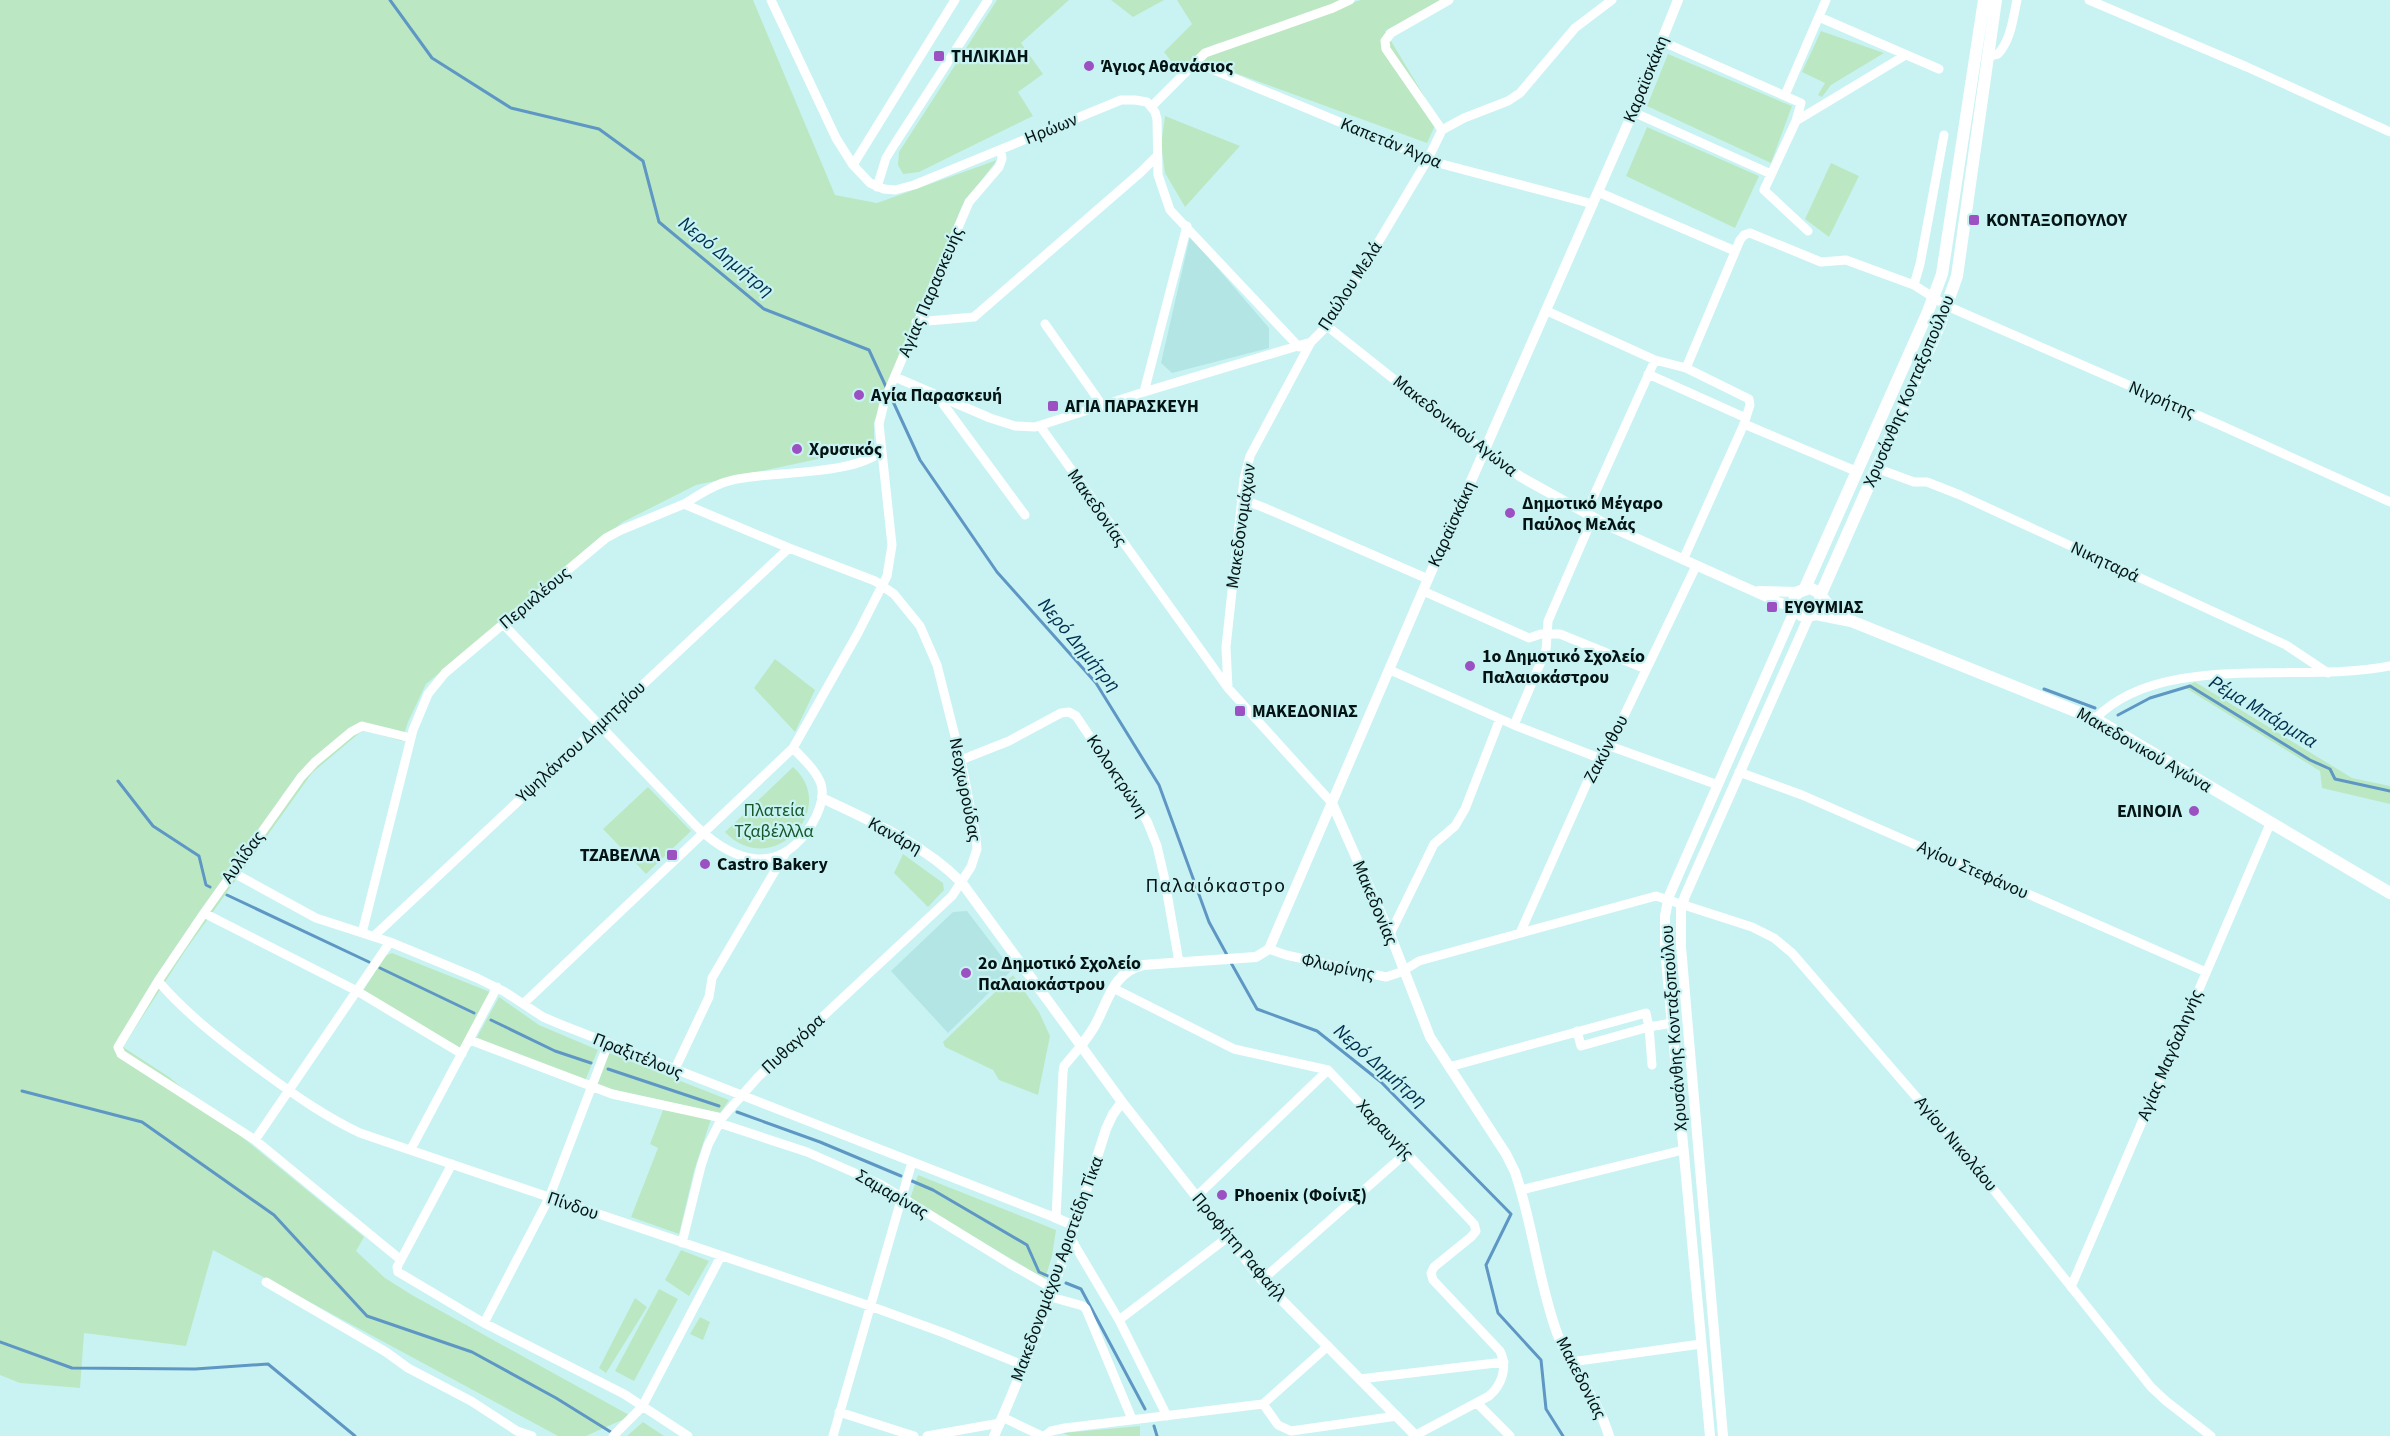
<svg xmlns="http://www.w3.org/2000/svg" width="2390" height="1436" font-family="'Source Sans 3',sans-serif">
  <rect width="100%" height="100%" fill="#c9f3f3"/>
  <path fill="#b3e5e5" d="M 1190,236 L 1269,328 L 1269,348 L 1172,373 L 1161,363 Z
    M 967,911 L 1012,970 L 948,1033 L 891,971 L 953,912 Z"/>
  <path fill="#bbe8c3" d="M 0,0 L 753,0 L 835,195 L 877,203 L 997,160 L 962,206 L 874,422 L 874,447 L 696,485 L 623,522 L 426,684 L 408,722 L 402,741 L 363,730 L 312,773 L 185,951 L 123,1047 L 169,1077 L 364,1237 L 356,1251 L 385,1278 L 412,1295 L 631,1416 L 586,1436 L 558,1436 L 213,1250 L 186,1346 L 84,1333 L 80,1388 L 20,1383 L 0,1375 Z
    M 997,0 L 1069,0 L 1021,43 L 1043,74 L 1018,92 L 1033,116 L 919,172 L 903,174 L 898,165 L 899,152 Z
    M 1111,0 L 1164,0 L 1133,17 Z
    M 1177,0 L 1354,0 L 1241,36 L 1361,0 L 1442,0 L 1385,31 L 1438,119 L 1427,143 L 1205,62 L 1195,62 L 1221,42 L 1209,47 L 1180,73 L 1164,52 L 1192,24 Z
    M 1821,31 L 1884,53 L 1831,85 L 1822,97 L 1818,95 L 1825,83 L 1802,72 Z
    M 1668,54 L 1792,106 L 1771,163 L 1647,106 Z
    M 1165,116 L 1240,146 L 1185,207 L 1165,173 L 1161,145 Z
    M 1647,127 L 1759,176 L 1735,228 L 1626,176 Z
    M 1831,163 L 1859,176 L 1829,237 L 1805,219 Z
    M 775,659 L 815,690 L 795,732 L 754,688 Z
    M 2195,682 L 2352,778 L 2390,786 L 2390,804 L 2322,788 L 2320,771 L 2184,687 Z
    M 793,767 C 841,809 771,881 725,832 Z
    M 648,787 L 691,831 L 646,874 L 603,829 Z
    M 903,854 L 943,883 L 944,890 L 928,907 L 894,873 Z
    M 392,953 L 490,992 L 460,1048 L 363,991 L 385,956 Z
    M 1013,975 L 1039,1012 L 1050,1036 L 1038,1095 L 999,1080 L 993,1070 L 945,1047 L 943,1042 Z
    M 499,997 L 539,1025 L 598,1050 L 585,1081 L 476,1039 Z
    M 609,1053 L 729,1100 L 720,1113 L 597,1086 Z
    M 663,1110 L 711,1119 L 694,1171 L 679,1234 L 631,1217 L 658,1148 L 650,1144 Z
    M 918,1175 L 1056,1230 L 1052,1256 L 1045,1279 L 910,1199 Z
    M 681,1250 L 709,1261 L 689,1296 L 665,1280 Z
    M 659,1289 L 678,1299 L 634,1381 L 615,1371 Z
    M 635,1298 L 647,1307 L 606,1373 L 599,1368 Z
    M 700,1317 L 710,1322 L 703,1340 L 690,1334 Z
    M 643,1422 L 664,1436 L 627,1436 Z
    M 1140,1426 L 1140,1436 L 1070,1436 L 1063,1433 Z"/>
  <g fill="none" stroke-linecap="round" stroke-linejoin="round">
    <path stroke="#5e97c4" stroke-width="3" d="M 390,0 L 432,58 L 511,108 L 599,129 L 643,161 L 659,222 L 764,309 L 869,350 L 887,389
      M 890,395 L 920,460 L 997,572 L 1096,683 L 1159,785 L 1209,922 L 1227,955
      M 2044,689 L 2095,708
      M 2118,715 L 2150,698 L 2190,686 L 2310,760 L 2330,769 L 2335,779 L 2390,791
      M 118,781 L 153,826 L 199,856 L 206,885 L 210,887
      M 227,895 L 369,962
      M 1230,961 L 1257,1009 L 1317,1031 L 1381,1082 L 1511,1214 L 1486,1265 L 1498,1313 L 1541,1360 L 1546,1409 L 1563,1436
      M 380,968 L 474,1013
      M 491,1020 L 555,1051 L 591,1063
      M 608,1069 L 719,1106
      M 22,1091 L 142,1122 L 274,1215 L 367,1316 L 472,1352 L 556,1398 L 614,1434
      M 737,1112 L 820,1142 L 901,1176
      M 912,1181 L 933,1190 L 1027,1245 L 1039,1272 L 1048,1276
      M 1066,1283 L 1081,1289 L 1145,1409
      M 0,1342 L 72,1368 L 195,1369 L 268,1364 L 355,1436
      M 1154,1426 L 1157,1436"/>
    <path stroke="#fff" stroke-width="9" d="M 771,0 L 836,138 L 853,165 L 870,183 L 884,189 L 895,190 L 914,185 L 1121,100 L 1135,100 L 1147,102 L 1155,112 L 1157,119 L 1158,175 L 1170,210 L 1299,347
      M 2089,0 L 2247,67 L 2390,132
      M 1819,17 L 1939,69
      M 1661,41 L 1801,103 L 1796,121 L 1764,190 L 1808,231
      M 1989,56 L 1998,54 C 2011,40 2013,18 2017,0
      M 1195,62 L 1438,163 L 1593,204
      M 1785,95 L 1826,0
      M 1152,106 L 1205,53 L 1333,8 L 1350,0
      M 1633,112 L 1771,174
      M 1796,121 L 1904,56
      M 1442,130 L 1386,49 L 1385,41 L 1391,33 L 1449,0
      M 853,165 L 955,0
      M 877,187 L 886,158 L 894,145 L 988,0
      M 1598,192 L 1735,251
      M 1914,285 L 1920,264 L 1944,135
      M 1547,311 L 1655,360 L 1686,368 L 1749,399 L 1750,405 L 1744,424 L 1683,560
      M 916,322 L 974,317 L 1141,172 L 1157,156
      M 1045,324 L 1102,405
      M 1327,326 L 1484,451
      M 1686,368 L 1740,240 L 1744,235 L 1750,233 L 1821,262 L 1846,260 L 1914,285 L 1947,306 L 2220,425 L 2390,502
      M 1648,374 L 1746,418
      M 895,377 L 990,418 L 1015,426 L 1035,427 L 1144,392 L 1311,342 L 1327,326 L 1336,313 L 1428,159 L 1442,130 L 1464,118 L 1508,101 L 1520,93 L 1575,28 L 1612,0
      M 1144,392 L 1187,226
      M 938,397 L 1025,515
      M 1744,424 L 1858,472
      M 1040,426 L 1228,688 L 1332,803
      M 1876,468 L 1914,482 L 1927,482 L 1960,495 L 2286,645 L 2328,673
      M 1241,499 L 1265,508 L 1428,579
      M 684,504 C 699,495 713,485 729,481 C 770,470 850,477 882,451
      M 1586,513 L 1655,360
      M 1423,591 L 1529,638 L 1541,634 L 1560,634 L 1646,669
      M 504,625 L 697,827 C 736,864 780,876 812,824 C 819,812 825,798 821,784 C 816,770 803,759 793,748
      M 1390,670 L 1514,725 L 1599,758
      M 1228,688 L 1226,647 L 1244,479 L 1250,456 L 1311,342
      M 2095,719 C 2161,650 2303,684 2390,666
      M 1514,725 L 1546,650 L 1548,621 L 1593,517
      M 1607,745 L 1718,785
      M 961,760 L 1009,741 L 1061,713 L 1069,712 L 1076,716 L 1147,821 L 1157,846 L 1164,876 L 1179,962
      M 1739,772 L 1802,795 L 2206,972
      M 232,872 L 316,918 L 390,942 L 477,978 L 505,992 L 543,1017 L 562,1025 L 1056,1218 L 1063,1072 L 1064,1066 L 1080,1047
      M 204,913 L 357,991 L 462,1054
      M 362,933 L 413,730 L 428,694 L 445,673 L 606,538 L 621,530 L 684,504 L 789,548 L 875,581 L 894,594 L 920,626 L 937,665 L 961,760 L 976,837 L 977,849 L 971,867 L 952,896 L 758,1077 L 722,1118 L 708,1145 L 701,1166 L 682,1243
      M 1520,933 L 1590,776 L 1621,722 L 1696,566
      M 1390,934 L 1434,844 L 1455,826 L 1465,809 L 1500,719
      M 374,936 L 789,548
      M 1269,949 L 1286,955 L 1386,977 L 1401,972 L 1419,961 L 1656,896 L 1752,927 L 1774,938 L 1792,953 L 1962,1150 L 2151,1387 L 2166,1401 L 2211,1436
      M 158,981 C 189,1017 228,1046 266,1074 C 296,1096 326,1117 360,1133 L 870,1306 L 944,1333 L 1025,1366
      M 1113,988 L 1234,1049 L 1328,1070 L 1474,1224 L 1476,1231 L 1471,1237 L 1434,1267 L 1431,1273 L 1433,1280 L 1500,1351 C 1508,1367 1502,1385 1489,1396 L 1414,1436
      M 523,1004 L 793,748 L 858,633 L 887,576 L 892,545 L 879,424 L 885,399 L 969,202 L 999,167 L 1002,159 L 1001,150
      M 470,1040 L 612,1094 L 722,1118
      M 1652,1065 L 1649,1027 L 1672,1023
      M 1449,1067 L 1646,1013 L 1649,1027 L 1581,1046 L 1577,1031
      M 674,1071 L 709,997 L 712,978 L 786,852
      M 719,1123 L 807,1152 L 880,1184 L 1010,1264 L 1054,1289
      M 255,1140 L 390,942
      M 411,1149 L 497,987
      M 452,1164 L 397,1267 L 398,1272 L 484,1323 L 624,1394 L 688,1436
      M 1521,1190 L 1683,1150
      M 1197,1196 L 1328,1070
      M 1071,1239 L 1119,1320 L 1167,1416
      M 401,1260 L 255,1140 L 121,1054 L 118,1047 L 158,981 L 204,913 L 301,777 L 315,762 L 351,732 L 362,726 L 411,738
      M 1262,1280 L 1406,1153
      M 266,1282 L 386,1352 L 408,1368 L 471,1401 L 517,1431 L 532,1436
      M 2071,1287 L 2270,824
      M 1051,1297 L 1083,1306 L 1086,1309 L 1132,1419
      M 1119,1320 L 1228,1237
      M 484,1323 L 549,1198 L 608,1044
      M 1571,1362 L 1701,1344
      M 1360,1379 L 1504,1362
      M 1477,1403 L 1510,1436
      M 1263,1404 L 1278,1425 L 1291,1431 L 1397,1416
      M 839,1412 L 914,1436
      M 1002,1417 L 1042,1436
      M 613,1436 L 642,1407 L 721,1256
      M 833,1436 L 912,1162
      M 927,1436 L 1000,1423
      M 1045,1436 L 1051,1431 L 1065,1428 L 1263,1404 L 1328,1346"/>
    <path stroke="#fff" stroke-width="10" d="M 1484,451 L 1521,477 L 1609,526 L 1780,603 L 1794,606
      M 1759,591 L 1798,592
      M 822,798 C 871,821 924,844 962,883 L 1122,1102 L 1262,1280 L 1416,1436
      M 1332,803 L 1390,934 L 1430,1037 L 1506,1154 L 1515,1172 C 1533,1224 1538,1281 1557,1333 C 1570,1369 1598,1398 1609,1436
      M 1080,1047 C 1085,1040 1090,1034 1094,1027 C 1108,1003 1112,972 1143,965 L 1256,957 L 1269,949 L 1428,579 L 1633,112 L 1678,0
      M 1056,1218 L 1075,1226
      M 994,1436 C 1039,1336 1073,1233 1106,1129 L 1113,1114 L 1122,1102
      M 1710,1436 L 1665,949 L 1665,916 L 1669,896 L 1795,609
      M 1723,1436 L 1681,947 L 1681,909 L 1685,896 L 1809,616"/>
    <path stroke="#fff" stroke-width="12" d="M 1805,588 L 1927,314 L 1942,274 L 1984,0
      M 1820,596 L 1940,324 L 1957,276 L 1996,0
      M 1821,598 L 1821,607 L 1813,615 L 1801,615 C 1793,609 1792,600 1798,592 L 1810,588 L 1818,592 L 1828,605 L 1845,617
      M 1816,614 L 1851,621 L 2095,719 L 2390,893"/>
  </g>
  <g fill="#9c51c3" stroke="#c9f3f3" stroke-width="2">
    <rect x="933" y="50" width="12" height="12" rx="3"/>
    <circle cx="1089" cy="66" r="6"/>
    <rect x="1968" y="214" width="12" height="12" rx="3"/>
    <circle cx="859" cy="395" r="6"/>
    <rect x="1047" y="400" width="12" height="12" rx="3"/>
    <circle cx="797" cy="449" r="6"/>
    <circle cx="1510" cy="513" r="6"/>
    <rect x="1766" y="601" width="12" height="12" rx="3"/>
    <circle cx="1470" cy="666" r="6"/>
    <rect x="1234" y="705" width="12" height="12" rx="3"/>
    <circle cx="2194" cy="811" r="6"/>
    <rect x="666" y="849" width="12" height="12" rx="3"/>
    <circle cx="705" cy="864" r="6"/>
    <circle cx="966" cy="973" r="6"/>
    <circle cx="1222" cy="1195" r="6"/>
  </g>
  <g text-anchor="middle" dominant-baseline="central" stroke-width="4.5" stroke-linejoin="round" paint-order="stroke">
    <g font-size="18" font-weight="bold" fill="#041313" stroke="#c9f3f3" text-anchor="start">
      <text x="951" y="56">ΤΗΛΙΚΙΔΗ</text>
      <text x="1101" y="66">Άγιος Αθανάσιος</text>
      <text x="1986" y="220">ΚΟΝΤΑΞΟΠΟΥΛΟΥ</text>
      <text x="871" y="395">Αγία Παρασκευή</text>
      <text x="1065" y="406">ΑΓΙΑ ΠΑΡΑΣΚΕΥΗ</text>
      <text x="809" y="449">Χρυσικός</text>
      <text x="1522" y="503">Δημοτικό Μέγαρο<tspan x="1522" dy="21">Παύλος Μελάς</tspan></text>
      <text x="1784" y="607">ΕΥΘΥΜΙΑΣ</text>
      <text x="1482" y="656">1ο Δημοτικό Σχολείο<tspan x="1482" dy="21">Παλαιοκάστρου</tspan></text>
      <text x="1252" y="711">ΜΑΚΕΔΟΝΙΑΣ</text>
      <text x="2182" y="811" text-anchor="end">ΕΛΙΝΟΙΛ</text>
      <text x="660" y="855" text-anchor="end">ΤΖΑΒΕΛΛΑ</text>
      <text x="717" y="864">Castro Bakery</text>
      <text x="978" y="963">2ο Δημοτικό Σχολείο<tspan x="978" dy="21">Παλαιοκάστρου</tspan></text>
      <text x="1234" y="1195">Phoenix (Φοίνιξ)</text>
    </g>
    <g font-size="18" fill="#041313" stroke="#c9f3f3">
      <text transform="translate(1646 79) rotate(-68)">Καραϊσκάκη</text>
      <text transform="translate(1051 129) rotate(-22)">Ηρώων</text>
      <text transform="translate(1391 143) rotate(22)">Καπετάν Άγρα</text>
      <text transform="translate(1350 286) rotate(-57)">Παύλου Μελά</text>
      <text transform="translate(931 292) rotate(-67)">Αγίας Παρασκευής</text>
      <text transform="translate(1909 391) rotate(-67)">Χρυσάνθης Κονταξοπούλου</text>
      <text transform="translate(2162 400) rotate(23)">Νιγρήτης</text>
      <text transform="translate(1455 426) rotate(38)">Μακεδονικού Αγώνα</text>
      <text transform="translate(1097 508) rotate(55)">Μακεδονίας</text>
      <text transform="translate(1452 524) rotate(-66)">Καραϊσκάκη</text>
      <text transform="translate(1241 526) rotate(-82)">Μακεδονομάχων</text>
      <text transform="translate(2105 562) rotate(25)">Νικηταρά</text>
      <text transform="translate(535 598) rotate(-40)">Περικλέους</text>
      <text transform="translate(581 742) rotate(-43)">Υψηλάντου Δημητρίου</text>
      <text transform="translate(1606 749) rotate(-62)">Ζακύνθου</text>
      <text transform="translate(2144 750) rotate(30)">Μακεδονικού Αγώνα</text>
      <text transform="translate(1117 776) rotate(56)">Κολοκτρώνη</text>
      <text transform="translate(965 790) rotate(79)">Νεοχωρούδας</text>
      <text transform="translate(895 836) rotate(29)">Κανάρη</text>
      <text transform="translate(243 857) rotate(-54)">Αυλίδας</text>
      <text transform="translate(1973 870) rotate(24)">Αγίου Στεφάνου</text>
      <text transform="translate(1375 903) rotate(67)">Μακεδονίας</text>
      <text transform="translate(1338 967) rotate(12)">Φλωρίνης</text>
      <text transform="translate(1674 1028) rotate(-94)">Χρυσάνθης Κονταξοπούλου</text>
      <text transform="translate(793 1044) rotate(-43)">Πυθαγόρα</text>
      <text transform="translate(2170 1055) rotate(-67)">Αγίας Μαγδαληνής</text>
      <text transform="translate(638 1056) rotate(22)">Πραξιτέλους</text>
      <text transform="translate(1385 1130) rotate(47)">Χαραυγής</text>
      <text transform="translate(1956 1144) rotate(50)">Αγίου Νικολάου</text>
      <text transform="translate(892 1194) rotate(30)">Σαμαρίνας</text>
      <text transform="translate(573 1206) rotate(19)">Πίνδου</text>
      <text transform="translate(1239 1247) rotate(50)">Προφήτη Ραφαήλ</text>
      <text transform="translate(1057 1269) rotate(-70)">Μακεδονομάχου Αριστείδη Τίκα</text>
      <text transform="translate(1581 1378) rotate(63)">Μακεδονίας</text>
    </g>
    <g font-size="18" fill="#16572c" stroke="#c9f3f3">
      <text x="774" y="810">Πλατεία<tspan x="774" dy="21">Τζαβέλλλα</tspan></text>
    </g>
    <g font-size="20" font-style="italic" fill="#002f4d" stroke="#c9f3f3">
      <text transform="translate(726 257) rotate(39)">Νερό Δημήτρη</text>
      <text transform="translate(1079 645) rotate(50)">Νερό Δημήτρη</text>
      <text transform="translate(2263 712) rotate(31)">Ρέμα Μπάρμπα</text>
      <text transform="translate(1380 1066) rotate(41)">Νερό Δημήτρη</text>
    </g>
    <g font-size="20" letter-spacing="1.5" fill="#041313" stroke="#c9f3f3">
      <text x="1216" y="886">Παλαιόκαστρο</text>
    </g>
  </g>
</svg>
